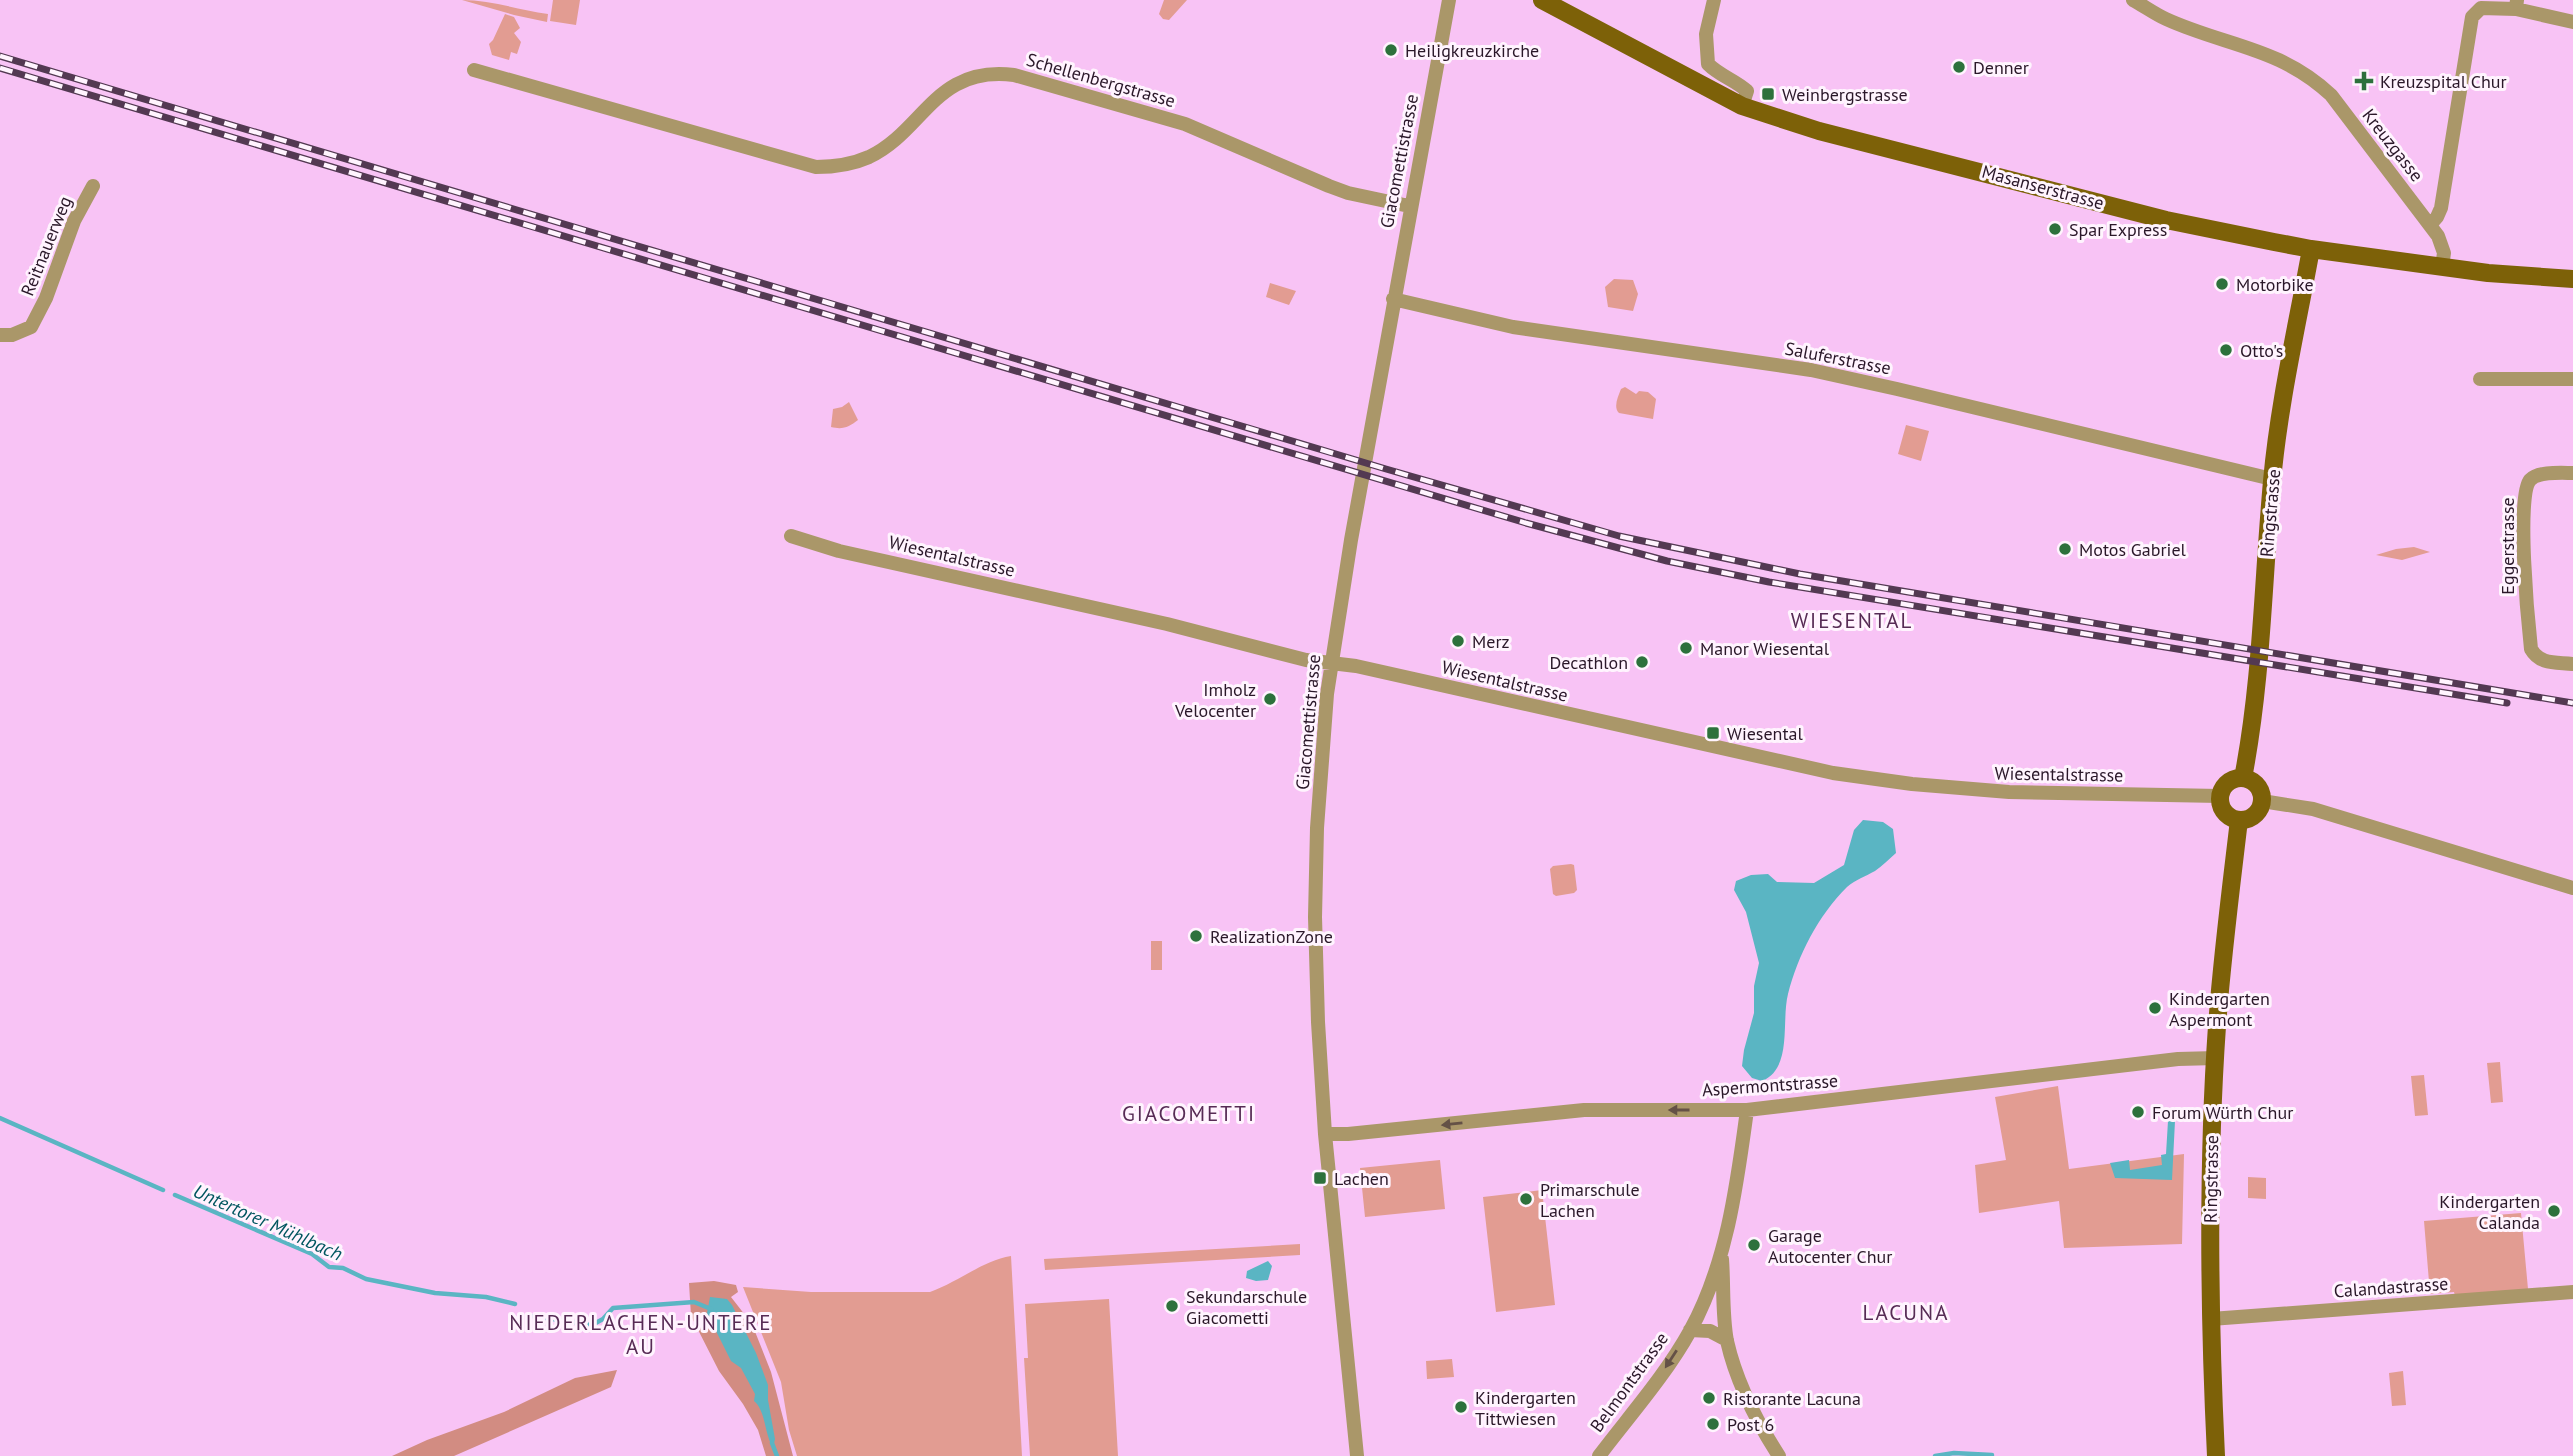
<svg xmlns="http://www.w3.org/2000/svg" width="2573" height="1456" font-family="'PT Sans',sans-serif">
  <rect width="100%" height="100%" fill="#f8c3f5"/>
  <path fill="#e29c92" d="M 462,0 C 491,0 519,10 548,14 L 547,22 L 514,15 Z
    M 553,0 L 580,0 L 576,25 L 550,21 Z
    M 1164,0 L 1187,0 L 1169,20 L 1163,19 L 1159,14 Z
    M 505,14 L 514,17 L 520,28 L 514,33 L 521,42 L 517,54 L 511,52 L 509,60 L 492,55 L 489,44 L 493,40 Z
    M 1614,279 L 1633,280 L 1638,294 L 1633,311 L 1608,307 L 1605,287 Z
    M 1270,283 L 1296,291 L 1289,305 L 1266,297 Z
    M 1625,387 L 1636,394 L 1639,391 L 1648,392 L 1656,399 L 1653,419 L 1619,413 C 1613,407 1618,397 1621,389 Z
    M 849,402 L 858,420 C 849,427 843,430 831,427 L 833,409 L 842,407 Z
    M 1906,425 L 1929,431 L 1921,461 L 1898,454 Z
    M 2414,547 L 2430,552 L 2402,560 L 2376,555 L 2396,549 Z
    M 1571,864 L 1574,865 L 1577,890 L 1574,893 L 1556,896 L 1553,894 L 1550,869 L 1553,866 Z
    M 1151,941 L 1162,941 L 1162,970 L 1151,970 Z
    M 2500,1062 L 2503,1102 L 2491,1103 L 2487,1063 Z
    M 2424,1075 L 2428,1115 L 2415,1116 L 2411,1076 Z
    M 2058,1086 L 2069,1169 L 2184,1154 L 2182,1244 L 2064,1248 L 2059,1201 L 1979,1213 L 1975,1165 L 2006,1160 L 1995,1097 Z
    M 1440,1160 L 1445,1209 L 1365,1217 L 1360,1168 Z
    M 2248,1177 L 2266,1178 L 2266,1199 L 2248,1198 Z
    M 1542,1190 L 1555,1305 L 1496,1312 L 1483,1197 Z
    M 2521,1213 L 2528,1289 L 2455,1296 L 2454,1292 L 2430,1294 L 2424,1221 Z
    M 1300,1244 L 1300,1255 L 1045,1270 L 1044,1259 Z
    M 1011,1256 L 1022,1456 L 797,1456 L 789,1430 L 781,1382 L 743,1287 L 811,1292 L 930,1292 C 958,1282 982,1261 1011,1256 Z
    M 1109,1299 L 1118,1456 L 1030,1456 L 1024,1358 L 1028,1358 L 1025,1304 Z
    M 1452,1359 L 1454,1377 L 1427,1379 L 1426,1361 Z
    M 2403,1371 L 2406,1405 L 2392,1406 L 2389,1373 Z"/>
  <path fill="#d28c82" d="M 714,1281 L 736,1285 L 738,1292 L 731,1297 L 752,1324 L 771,1372 L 793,1456 L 766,1456 L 758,1430 L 743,1404 L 719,1371 L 691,1316 L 689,1283 Z
    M 617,1370 L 611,1387 L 454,1456 L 392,1456 L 427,1440 L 504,1412 L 575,1378 Z"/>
  <path fill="#5ab5c3" d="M 1863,820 L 1883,822 L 1893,829 L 1896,853 C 1889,859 1882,866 1875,871 C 1866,876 1855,880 1847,887 C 1818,916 1798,955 1788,994 C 1781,1022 1793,1068 1762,1081 L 1752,1078 L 1742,1066 L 1744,1050 L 1754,1013 L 1754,986 L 1759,963 L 1746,912 L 1734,890 L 1736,881 L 1751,875 L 1768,874 L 1777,882 L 1814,883 L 1844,865 L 1854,830 Z
    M 2168,1121 L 2175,1121 L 2172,1180 L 2115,1178 L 2110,1163 L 2129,1160 L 2130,1170 L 2162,1165 L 2161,1155 L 2166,1154 Z
    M 1268,1261 L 1272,1266 L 1268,1280 L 1256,1281 L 1246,1278 L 1247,1271 Z
    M 710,1297 L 727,1299 L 732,1305 L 756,1353 L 768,1385 L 768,1400 L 775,1439 L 773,1448 C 764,1433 766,1411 754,1401 L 755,1394 L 741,1368 L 731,1361 L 707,1313 Z"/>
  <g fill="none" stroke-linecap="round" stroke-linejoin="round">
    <path stroke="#5ab5c3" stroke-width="4.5" d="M 0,1118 L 163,1190
      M 175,1195 L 312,1254 L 329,1267 L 343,1268 L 366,1279 L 435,1293 L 486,1297 L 515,1304
      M 531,1316 L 592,1325 L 603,1319 L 613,1308 L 694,1302 L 711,1309
      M 772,1443 L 777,1456
      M 1935,1456 L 1954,1453 L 1992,1455"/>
    <path stroke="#aa9769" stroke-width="14" d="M 1714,0 L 1706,34 L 1708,64 C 1720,76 1735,80 1747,91 L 1742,106
      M 2133,0 C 2144,6 2155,14 2166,19 C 2225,46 2280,47 2331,95 L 2438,236 L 2444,253 L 2442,267
      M 2516,9 L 2573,22
      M 474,70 L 816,167 C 835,167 851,165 869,157 C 924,131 935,65 1014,75 L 1185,124 L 1329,186 L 1348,193 L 1409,206
      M 2430,225 L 2437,217 L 2441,208 L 2472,17 L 2481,8 L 2516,9 L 2517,0
      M 1393,299 L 1513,327 L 1811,370 L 1897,389 L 2272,479
      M 0,335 L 12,335 L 31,327 L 46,298 L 74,221 L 93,186
      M 2480,379 L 2573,379
      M 2573,473 C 2562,473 2538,471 2530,480 C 2516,496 2528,622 2531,649 C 2540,665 2556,662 2573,664
      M 791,536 L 839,551 L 1167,624 L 1306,660 L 1356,666 L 1833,773 L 1912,784 L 2009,792 L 2220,796
      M 2262,801 L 2313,809 L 2573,888
      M 1325,1134 L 1348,1134 L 1584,1110 L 1747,1110 L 2178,1059 L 2216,1058
      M 1722,1259 C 1724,1286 1722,1315 1727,1341 C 1736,1381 1757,1422 1779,1456
      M 2211,1319 L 2573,1292
      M 1690,1330 L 1710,1331 L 1727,1340
      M 1357,1456 L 1325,1134 L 1318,1022 L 1315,917 L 1317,828 L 1327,694 L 1351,540 L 1449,0
      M 1599,1456 C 1630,1415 1665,1376 1690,1331 C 1727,1264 1737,1184 1747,1110"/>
    <path stroke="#7d6108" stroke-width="18" d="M 1542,0 L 1742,106 L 1819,131 L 2166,220 L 2274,242 L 2311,249 L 2488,273 L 2573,279
      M 2243,778 C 2262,680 2263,580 2272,481 C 2279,403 2297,326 2311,249
      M2220 799a21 21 0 1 1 42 0a21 21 0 1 1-42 0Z
      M 2216,1456 C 2209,1313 2207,1169 2217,1026 C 2222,957 2231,888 2239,820"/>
    <g stroke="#533952" stroke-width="7">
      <path id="rail" d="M 0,56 L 1386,469 L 1619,536 L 1800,574 L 2573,703
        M 0,68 L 1526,523 L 1667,561 L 1769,582 L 2507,703"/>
    </g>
    <use href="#rail" stroke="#fff4fe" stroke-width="4.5" stroke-dasharray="13" stroke-linecap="butt"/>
  </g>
  <defs><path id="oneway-solid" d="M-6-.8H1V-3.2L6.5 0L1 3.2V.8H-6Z" transform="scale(1.75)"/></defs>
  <g fill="#645146">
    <use href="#oneway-solid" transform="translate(1679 1110) rotate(-180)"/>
    <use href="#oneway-solid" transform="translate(1452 1124) rotate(174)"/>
    <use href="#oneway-solid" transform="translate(1671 1359) rotate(123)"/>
  </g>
  <g fill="#2d713c" stroke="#fff4fe" stroke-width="2.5">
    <circle cx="1391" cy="50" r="7"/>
    <circle cx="1959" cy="67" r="7"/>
    <path d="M2360.5 70.5h7v7h7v7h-7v7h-7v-7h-7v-7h7z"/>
    <rect x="1761" y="87" width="14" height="14" rx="3.5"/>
    <circle cx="2055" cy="229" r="7"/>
    <circle cx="2222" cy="284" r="7"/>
    <circle cx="2226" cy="350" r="7"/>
    <circle cx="2065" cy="549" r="7"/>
    <circle cx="1458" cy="641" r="7"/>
    <circle cx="1686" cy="648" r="7"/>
    <circle cx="1642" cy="662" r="7"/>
    <circle cx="1270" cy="699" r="7"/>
    <rect x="1706" y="726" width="14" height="14" rx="3.5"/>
    <circle cx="1196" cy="936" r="7"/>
    <circle cx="2155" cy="1008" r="7"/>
    <circle cx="2138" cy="1112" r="7"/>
    <rect x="1313" y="1171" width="14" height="14" rx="3.5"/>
    <circle cx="1526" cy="1199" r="7"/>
    <circle cx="2554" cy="1211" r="7"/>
    <circle cx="1754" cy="1245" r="7"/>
    <circle cx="1172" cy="1306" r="7"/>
    <circle cx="1709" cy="1398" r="7"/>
    <circle cx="1461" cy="1407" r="7"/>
    <circle cx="1713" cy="1424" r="7"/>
  </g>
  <g text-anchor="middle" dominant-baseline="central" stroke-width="6" stroke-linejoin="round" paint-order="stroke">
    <g font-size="18" fill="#2a1729" stroke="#fff4fe" text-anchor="start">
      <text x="1405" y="50">Heiligkreuzkirche</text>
      <text x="1973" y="67">Denner</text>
      <text x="2380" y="81">Kreuzspital Chur</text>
      <text x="1782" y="94">Weinbergstrasse</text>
      <text x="2069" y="229">Spar Express</text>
      <text x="2236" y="284">Motorbike</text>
      <text x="2240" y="350">Otto's</text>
      <text x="2079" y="549">Motos Gabriel</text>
      <text x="1472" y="641">Merz</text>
      <text x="1700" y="648">Manor Wiesental</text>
      <text x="1628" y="662" text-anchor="end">Decathlon</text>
      <text x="1256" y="689" text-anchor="end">Imholz<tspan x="1256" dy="21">Velocenter</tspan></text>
      <text x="1727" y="733">Wiesental</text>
      <text x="1210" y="936">RealizationZone</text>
      <text x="2169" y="998">Kindergarten<tspan x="2169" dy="21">Aspermont</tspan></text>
      <text x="2152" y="1112">Forum Würth Chur</text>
      <text x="1334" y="1178">Lachen</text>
      <text x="1540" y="1189">Primarschule<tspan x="1540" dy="21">Lachen</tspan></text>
      <text x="2540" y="1201" text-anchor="end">Kindergarten<tspan x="2540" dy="21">Calanda</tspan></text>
      <text x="1768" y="1235">Garage<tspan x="1768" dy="21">Autocenter Chur</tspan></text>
      <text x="1186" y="1296">Sekundarschule<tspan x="1186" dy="21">Giacometti</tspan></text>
      <text x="1475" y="1397">Kindergarten<tspan x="1475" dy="21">Tittwiesen</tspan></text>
      <text x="1723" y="1398">Ristorante Lacuna</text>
      <text x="1727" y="1424">Post 6</text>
    </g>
    <g font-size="18" fill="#2a1729" stroke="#fff4fe">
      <text transform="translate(1101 80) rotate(16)">Schellenbergstrasse</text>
      <text transform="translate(2393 145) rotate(52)">Kreuzgasse</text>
      <text transform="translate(1399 161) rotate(-79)">Giacomettistrasse</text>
      <text transform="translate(2043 187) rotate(15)">Masanserstrasse</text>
      <text transform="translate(46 246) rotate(-68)">Reitnauerweg</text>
      <text transform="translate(1838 358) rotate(11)">Saluferstrasse</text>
      <text transform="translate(2270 513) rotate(-85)">Ringstrasse</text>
      <text transform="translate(2507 546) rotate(-90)">Eggerstrasse</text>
      <text transform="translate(952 556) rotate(13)">Wiesentalstrasse</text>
      <text transform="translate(1505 681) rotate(13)">Wiesentalstrasse</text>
      <text transform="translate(1308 722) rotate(-85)">Giacomettistrasse</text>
      <text transform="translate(2059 774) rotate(1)">Wiesentalstrasse</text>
      <text transform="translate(1770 1085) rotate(-4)">Aspermontstrasse</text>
      <text transform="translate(2211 1179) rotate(-89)">Ringstrasse</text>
      <text transform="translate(2391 1287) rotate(-4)">Calandastrasse</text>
      <text transform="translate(1629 1382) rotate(-54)">Belmontstrasse</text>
    </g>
    <g font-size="19" font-style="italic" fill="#00555f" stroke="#fff4fe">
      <text transform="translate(268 1222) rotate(24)">Untertorer Mühlbach</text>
    </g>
    <g font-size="21" letter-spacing="2" fill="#572b55" stroke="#fff4fe">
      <text x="1852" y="620">WIESENTAL</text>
      <text x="1189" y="1113">GIACOMETTI</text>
      <text x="1906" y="1312">LACUNA</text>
      <text x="641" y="1322">NIEDERLACHEN-UNTERE<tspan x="641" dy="24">AU</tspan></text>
    </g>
  </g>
</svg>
